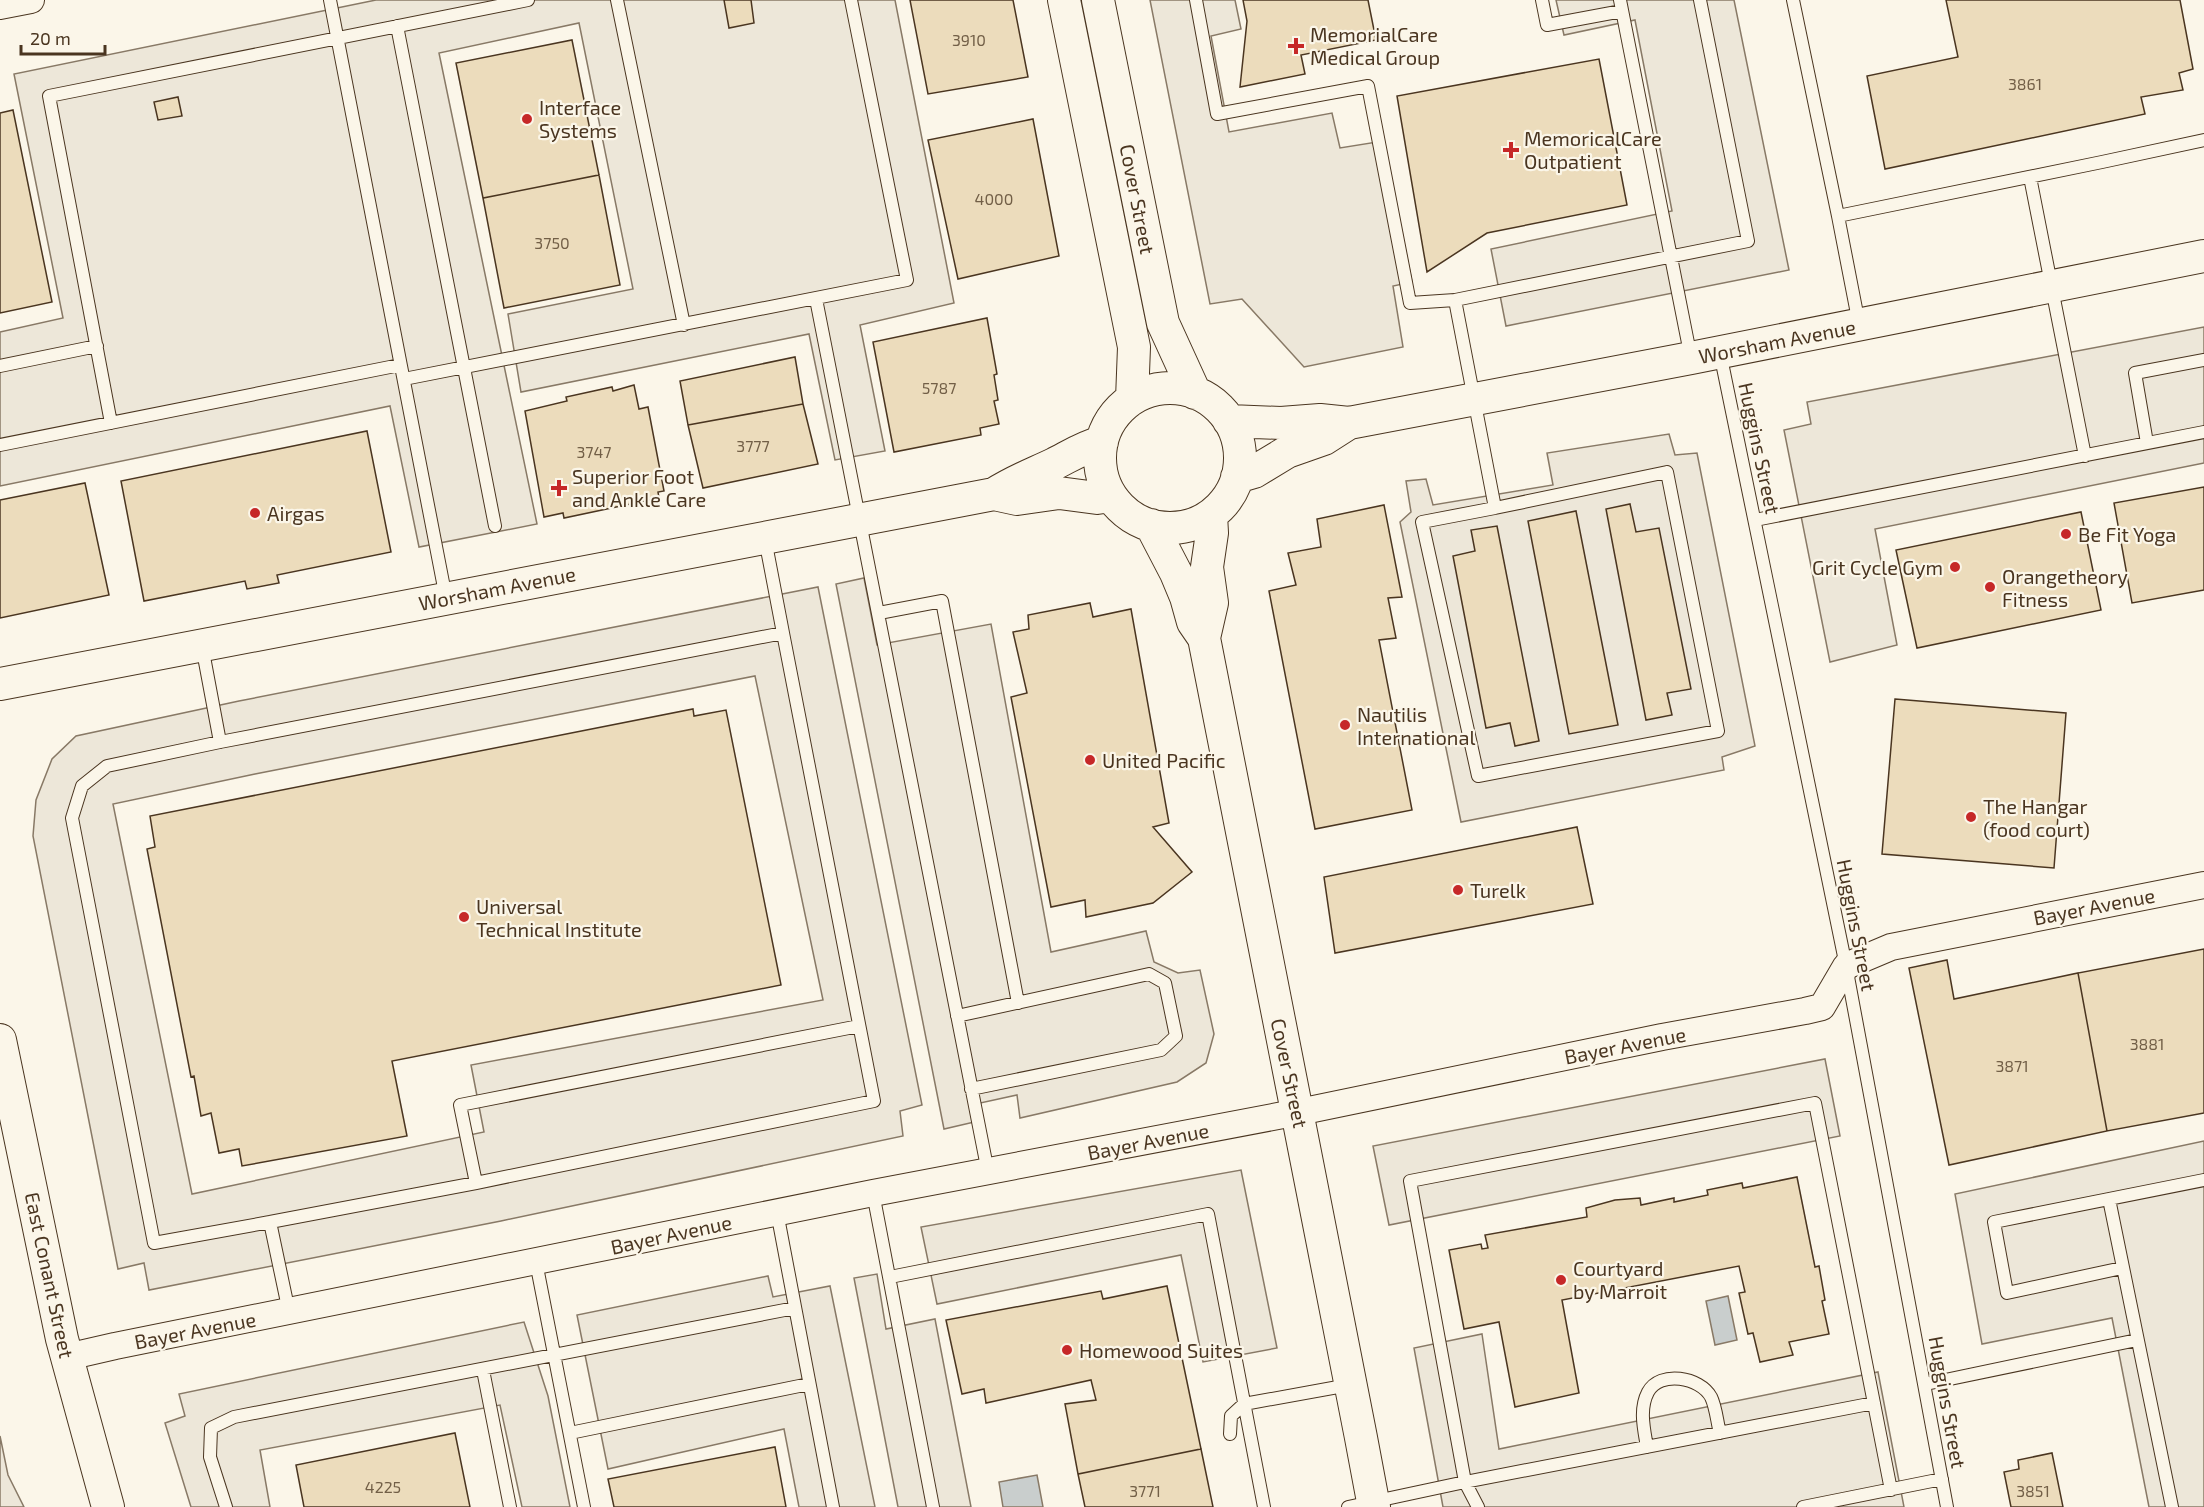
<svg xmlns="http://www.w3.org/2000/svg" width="2204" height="1507" font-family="'Exo 2',sans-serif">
  <rect width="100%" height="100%" fill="#fbf6e9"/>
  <path fill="#ede7d9" stroke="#887966" stroke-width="1.5" fill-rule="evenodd" d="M 376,0 L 895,0 L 954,303 L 860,325 L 885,451 L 835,460 L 809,334 L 521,392 L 508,314 L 633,289 L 579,23 L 439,53 L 537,524 L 419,547 L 390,406 L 0,486 L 0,332 L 63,318 L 14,74 Z
    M 1150,0 L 1235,0 L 1241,29 L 1211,36 L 1229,132 L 1332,113 L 1340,148 L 1383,141 L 1412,282 L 1393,286 L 1403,347 L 1304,367 L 1242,299 L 1210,304 Z
    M 1556,0 L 1734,0 L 1789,270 L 1506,326 L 1491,249 L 1672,211 L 1635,20 L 1564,35 Z
    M 2204,327 L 2204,463 L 1875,529 L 1897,645 L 1830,662 L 1784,430 L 1811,424 L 1807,402 Z
    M 1669,434 L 1675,455 L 1697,453 L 1755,746 L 1722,757 L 1724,770 L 1461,822 L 1400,522 L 1411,512 L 1406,481 L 1426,479 L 1433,505 L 1553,485 L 1547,453 Z
    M 864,578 L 877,645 L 991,624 L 1051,952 L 1146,931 L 1154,962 L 1178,973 L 1200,970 L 1214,1034 L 1206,1063 L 1177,1082 L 1020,1118 L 1017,1095 L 980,1103 L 983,1120 L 944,1129 L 836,584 Z
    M 818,587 L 922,1105 L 900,1111 L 903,1136 L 501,1221 L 149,1290 L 144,1263 L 118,1269 L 33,836 L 36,800 L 52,759 L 76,736 L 239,701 ZM 755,676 L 823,1000 L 471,1065 L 484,1132 L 192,1194 L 113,804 L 255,774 Z
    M 1825,1059 L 1840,1136 L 1389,1225 L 1373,1146 Z
    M 2204,1141 L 2204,1507 L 2149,1507 L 2112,1318 L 1982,1344 L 1955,1194 Z
    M 1241,1170 L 1277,1348 L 1203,1362 L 1181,1255 L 937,1304 L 921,1227 Z
    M 877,1274 L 886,1329 L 935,1319 L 971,1507 L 898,1507 L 854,1278 Z
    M 768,1276 L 773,1297 L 830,1286 L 875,1507 L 799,1507 L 784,1429 L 608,1469 L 577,1315 Z
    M 524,1322 L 548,1396 L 570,1507 L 522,1507 L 500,1405 L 260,1450 L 270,1507 L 191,1507 L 165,1423 L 185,1416 L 179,1394 Z
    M 1482,1334 L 1499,1449 L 1878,1372 L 1904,1507 L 1443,1507 L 1414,1348 Z
    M 0,1436 L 8,1475 L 24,1507 L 0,1507 Z"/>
  <path fill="#c9cecd" stroke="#887966" stroke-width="1.5" d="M 1728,1296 L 1737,1340 L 1715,1345 L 1706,1301 Z
    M 1037,1475 L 1043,1507 L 1003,1507 L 999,1482 Z"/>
  <path fill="#ecdcbc" stroke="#4a3520" stroke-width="1.5" d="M 724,0 L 751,0 L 754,23 L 729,28 Z
    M 910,0 L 1013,0 L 1028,77 L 928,94 Z
    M 1243,0 L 1368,0 L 1376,40 L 1301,55 L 1305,74 L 1240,87 L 1247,21 Z
    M 1946,0 L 2180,0 L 2193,69 L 2179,73 L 2183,90 L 2141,97 L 2145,114 L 1885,169 L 1867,76 L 1958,57 Z
    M 572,40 L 599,175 L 483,198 L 456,63 Z
    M 1599,59 L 1627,205 L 1487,233 L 1427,272 L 1397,96 Z
    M 178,97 L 182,116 L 158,120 L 154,102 Z
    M 13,110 L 52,302 L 0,313 L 0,113 Z
    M 1033,119 L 1059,256 L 958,279 L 928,140 Z
    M 599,175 L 620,285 L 504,308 L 483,198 Z
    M 987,318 L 997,374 L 994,375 L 998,400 L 994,401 L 999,424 L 980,428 L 981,435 L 894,452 L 873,342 Z
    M 795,357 L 803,404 L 688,425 L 680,381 Z
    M 634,385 L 639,409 L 648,407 L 664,491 L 658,492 L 659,498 L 564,518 L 563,513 L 544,517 L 525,411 L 567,401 L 566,397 L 612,387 L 613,391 Z
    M 803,404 L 818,464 L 703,488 L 688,425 Z
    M 367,431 L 391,552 L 277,575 L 279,583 L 247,589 L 245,581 L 144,601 L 121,481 Z
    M 85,483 L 109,595 L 0,618 L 0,500 Z
    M 2204,487 L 2204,590 L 2132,603 L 2114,503 Z
    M 1630,504 L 1636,532 L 1659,528 L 1691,689 L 1667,693 L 1672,715 L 1646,720 L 1606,509 Z
    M 1384,505 L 1402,597 L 1388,598 L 1396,638 L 1379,640 L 1412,810 L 1315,829 L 1269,591 L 1296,585 L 1288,553 L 1321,547 L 1317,519 Z
    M 1576,511 L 1618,725 L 1569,734 L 1528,521 Z
    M 2081,512 L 2101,610 L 1917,648 L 1896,550 Z
    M 1497,526 L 1539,741 L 1515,746 L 1510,723 L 1486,728 L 1453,556 L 1475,551 L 1471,530 Z
    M 1090,603 L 1093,617 L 1131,609 L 1169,823 L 1153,827 L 1192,872 L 1153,903 L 1086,917 L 1085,900 L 1051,907 L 1011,697 L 1027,693 L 1013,632 L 1029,629 L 1028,615 Z
    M 1895,699 L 2066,713 L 2054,868 L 1882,854 Z
    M 693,709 L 694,716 L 726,710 L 781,985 L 392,1061 L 407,1136 L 242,1166 L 239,1149 L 219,1153 L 211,1113 L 201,1116 L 194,1076 L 191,1077 L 147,849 L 155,847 L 150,816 Z
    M 1577,827 L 1593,904 L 1335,953 L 1324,877 Z
    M 2204,949 L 2204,1113 L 2107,1131 L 2078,973 Z
    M 1947,960 L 1954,999 L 2078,973 L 2107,1131 L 1949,1165 L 1909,968 Z
    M 1797,1177 L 1815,1267 L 1819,1266 L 1825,1300 L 1822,1301 L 1829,1334 L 1789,1342 L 1793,1355 L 1760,1362 L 1753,1333 L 1748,1334 L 1739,1293 L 1745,1292 L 1739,1266 L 1562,1300 L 1579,1393 L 1515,1407 L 1499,1322 L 1464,1329 L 1449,1250 L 1481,1244 L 1482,1249 L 1488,1248 L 1485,1235 L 1587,1217 L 1586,1208 L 1615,1200 L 1640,1198 L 1641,1205 L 1674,1198 L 1674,1202 L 1708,1195 L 1707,1190 L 1742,1183 L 1743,1188 Z
    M 1167,1286 L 1201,1449 L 1078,1474 L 1065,1404 L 1096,1400 L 1091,1380 L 986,1403 L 984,1389 L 962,1394 L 946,1320 L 1101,1291 L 1103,1299 Z
    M 455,1433 L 470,1507 L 304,1507 L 296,1465 Z
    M 775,1447 L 786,1507 L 614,1507 L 608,1479 Z
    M 1201,1449 L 1213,1507 L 1085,1507 L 1078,1474 Z
    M 2052,1453 L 2063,1507 L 2011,1507 L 2004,1472 L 2019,1469 L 2018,1460 Z"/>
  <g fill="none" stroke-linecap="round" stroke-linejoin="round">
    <g stroke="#4a3520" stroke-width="14">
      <path id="service" d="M 330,0 L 446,598
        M 617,0 L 684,325
        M 1196,0 L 1217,114 L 1368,86 L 1410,303 L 1455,300 L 1495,508 L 1422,522 L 1478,776 L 1718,731 L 1667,472 L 1495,508
        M 1542,0 L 1547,25 L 1622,11
        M 1620,0 L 1691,358
        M 1793,0 L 1838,216
        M 397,26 L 495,526
        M 2030,177 L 2085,456
        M 816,299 L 988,1172
        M 1455,300 L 1748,241 L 1700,0
        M 1859,324 L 1838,216 L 2102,162 L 2204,140
        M 1720,353 L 1846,966 L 1947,1507
        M 0,366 L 97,346
        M 404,379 L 907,280 L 851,0
        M 111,423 L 49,96 L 528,0
        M 2147,443 L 2135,373 L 2204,360
        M 0,445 L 400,365
        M 1755,520 L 2204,432
        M 765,539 L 783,633
        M 879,613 L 942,601 L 1018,1003
        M 202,646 L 220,742
        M 957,1016 L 1149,974 L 1165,983 L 1176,1036 L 1161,1050 L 971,1089
        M 476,1183 L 460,1105 L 859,1026
        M 873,1193 L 933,1507
        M 2109,1199 L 2172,1507
        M 777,1212 L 833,1507
        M 270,1222 L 476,1183 L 874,1101 L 783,633 L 220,742 L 107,766 L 82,786 L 72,818 L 154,1243 L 270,1222 L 289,1312
        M 536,1262 L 584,1507
        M 2122,1268 L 2007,1293 L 1994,1222 L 2204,1180
        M 890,1277 L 1208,1214 L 1264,1507
        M 483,1370 L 510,1507
        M 1926,1384 L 2137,1340
        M 570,1433 L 809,1384
        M 1230,1434 L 1231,1416 L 1244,1404 L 1349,1385
        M 1647,1447 C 1644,1429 1639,1409 1648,1392 C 1660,1370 1700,1377 1711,1397 C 1716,1407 1717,1422 1720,1433
        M 226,1507 L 210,1457 L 211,1428 L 234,1417 L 795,1308
        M 1348,1507 L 1465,1482 L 1874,1403
        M 1478,1507 L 1465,1482 L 1410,1181 L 1815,1103 L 1891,1490
        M 1803,1507 L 1942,1479"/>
    </g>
    <g stroke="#4a3520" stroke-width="28">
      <path id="minor" d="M 0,6 L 31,0
        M 67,1357 L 115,1346 L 873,1193 L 1299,1112 L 1662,1037 L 1805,1011 L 1822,1007 L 1846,966 L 1891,947 L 2204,885"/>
    </g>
    <g stroke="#4a3520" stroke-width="34">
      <path id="tertiary" d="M 1064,0 L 1134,347 L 1132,399
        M 1098,0 L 1163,323 L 1195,393
        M1100 458a70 70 0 1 1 140 0a70 70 0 1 1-140 0Z
        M 1229,421 L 1281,423 L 1320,420 L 1349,423 L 1691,358 L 2204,256
        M 1237,477 L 1254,472 L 1287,452 L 1324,439 L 1349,423
        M 994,494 C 1014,481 1033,474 1054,464 C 1070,456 1084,447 1102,442
        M 1211,515 L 1212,533 L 1207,567 L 1212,603 L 1204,638 C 1261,928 1320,1217 1374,1507
        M 1151,525 L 1176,573 L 1186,597 L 1193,622 L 1204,638
        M 0,684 L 994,494 L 1017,499 L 1059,493 L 1097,498 L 1111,496
        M 0,1040 L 62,1339 L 108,1507"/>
    </g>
    <use href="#service" stroke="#fbf6e9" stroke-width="12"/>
    <use href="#minor" stroke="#fbf6e9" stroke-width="26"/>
    <use href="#tertiary" stroke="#fbf6e9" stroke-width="32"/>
  </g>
  <g fill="#c62828" stroke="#fbf6e9" stroke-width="2">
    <path d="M1293 37h6v6h6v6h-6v6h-6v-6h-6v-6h6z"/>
    <circle cx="527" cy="119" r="6"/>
    <path d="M1508 141h6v6h6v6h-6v6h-6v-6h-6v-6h6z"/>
    <path d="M556 479h6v6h6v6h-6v6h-6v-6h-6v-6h6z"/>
    <circle cx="255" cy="513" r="6"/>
    <circle cx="2066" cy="534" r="6"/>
    <circle cx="1955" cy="567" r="6"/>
    <circle cx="1990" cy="587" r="6"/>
    <circle cx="1345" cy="725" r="6"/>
    <circle cx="1090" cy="760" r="6"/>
    <circle cx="1971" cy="817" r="6"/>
    <circle cx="1458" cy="890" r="6"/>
    <circle cx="464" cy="917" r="6"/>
    <circle cx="1561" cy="1280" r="6"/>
    <circle cx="1067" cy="1350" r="6"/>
  </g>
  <g text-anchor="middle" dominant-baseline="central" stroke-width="4.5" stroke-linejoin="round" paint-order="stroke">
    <g font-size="16" fill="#725f47">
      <text x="969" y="39">3910</text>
      <text x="2025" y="83">3861</text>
      <text x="994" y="198">4000</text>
      <text x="552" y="242">3750</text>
      <text x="939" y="387">5787</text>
      <text x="753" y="445">3777</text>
      <text x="594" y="451">3747</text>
      <text x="2147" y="1043">3881</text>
      <text x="2012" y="1065">3871</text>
      <text x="383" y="1486">4225</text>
      <text x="1145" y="1490">3771</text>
      <text x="2033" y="1490">3851</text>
    </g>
    <g font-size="20" fill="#4a3520" stroke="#fbf6e9" text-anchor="start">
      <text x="1310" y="34">MemorialCare<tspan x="1310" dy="23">Medical Group</tspan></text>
      <text x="539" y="107">Interface<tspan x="539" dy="23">Systems</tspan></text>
      <text x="1524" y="138">MemoricalCare<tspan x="1524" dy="23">Outpatient</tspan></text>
      <text x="572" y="476">Superior Foot<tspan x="572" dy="23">and Ankle Care</tspan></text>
      <text x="267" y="513">Airgas</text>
      <text x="2078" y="534">Be Fit Yoga</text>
      <text x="1943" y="567" text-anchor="end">Grit Cycle Gym</text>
      <text x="2002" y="576">Orangetheory<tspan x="2002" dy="23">Fitness</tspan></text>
      <text x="1357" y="714">Nautilis<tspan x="1357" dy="23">International</tspan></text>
      <text x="1102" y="760">United Pacific</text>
      <text x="1983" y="806">The Hangar<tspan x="1983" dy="23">(food court)</tspan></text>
      <text x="1470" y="890">Turelk</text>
      <text x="476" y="906">Universal<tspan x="476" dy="23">Technical Institute</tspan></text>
      <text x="1573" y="1268">Courtyard<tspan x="1573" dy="23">by Marroit</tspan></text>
      <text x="1079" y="1350">Homewood Suites</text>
    </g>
    <g font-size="20" fill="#4a3520" stroke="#fbf6e9">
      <text transform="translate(1138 199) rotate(79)">Cover Street</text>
      <text transform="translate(1777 341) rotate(-11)">Worsham Avenue</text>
      <text transform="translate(1760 448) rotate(78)">Huggins Street</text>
      <text transform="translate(497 588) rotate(-11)">Worsham Avenue</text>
      <text transform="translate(2094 906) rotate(-11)">Bayer Avenue</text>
      <text transform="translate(1857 925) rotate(79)">Huggins Street</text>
      <text transform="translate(1625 1045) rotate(-11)">Bayer Avenue</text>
      <text transform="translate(1290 1073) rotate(78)">Cover Street</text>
      <text transform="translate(1148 1141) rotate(-11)">Bayer Avenue</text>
      <text transform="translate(671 1234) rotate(-12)">Bayer Avenue</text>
      <text transform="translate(50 1275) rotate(78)">East Conant Street</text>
      <text transform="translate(195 1330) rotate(-11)">Bayer Avenue</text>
      <text transform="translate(1948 1402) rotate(80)">Huggins Street</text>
    </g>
  </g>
  <path d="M21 45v9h84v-9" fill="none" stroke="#4a3520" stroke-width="3"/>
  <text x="30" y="45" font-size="18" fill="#4a3520" stroke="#fbf6e9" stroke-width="4.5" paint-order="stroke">20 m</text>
</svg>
